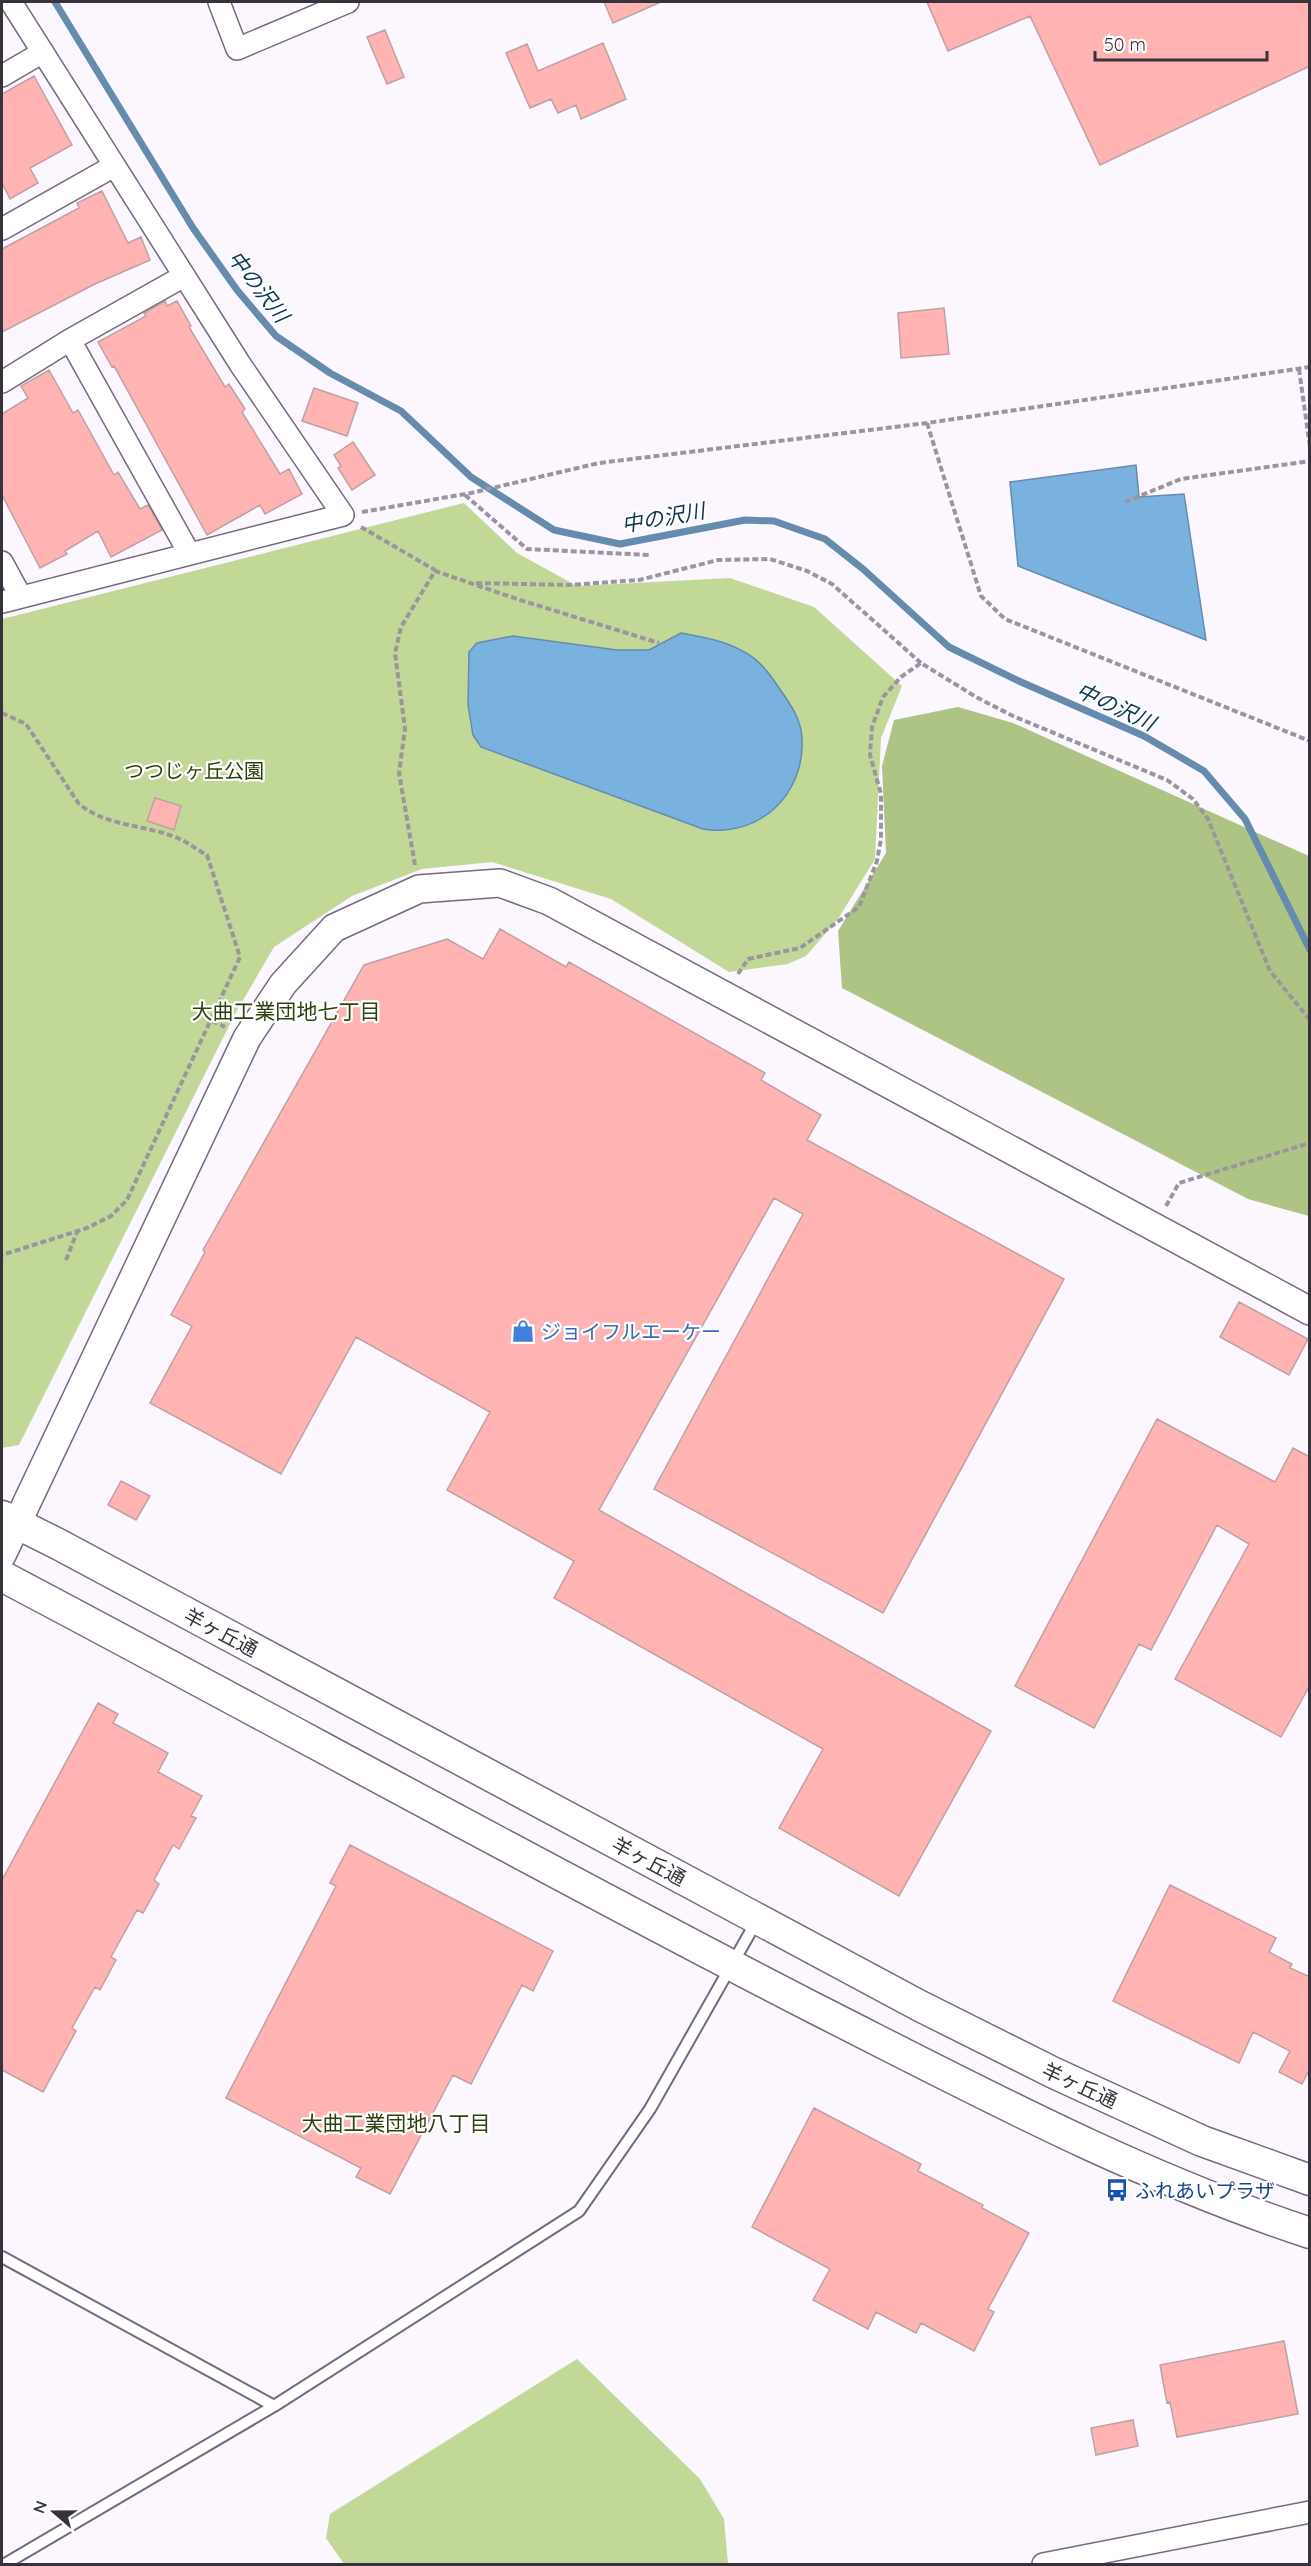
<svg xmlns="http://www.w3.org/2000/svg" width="1311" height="2566" font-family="Quicksand,'Noto Sans JP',sans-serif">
  <rect width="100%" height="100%" fill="#fbf6ff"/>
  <path fill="#c1d897" d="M 464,503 L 517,553 L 577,586 L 730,578 L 814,607 L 902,686 L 881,738 L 875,859 L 838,919 L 806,956 L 788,964 L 729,972 L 611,899 L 492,862 L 422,869 L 352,896 L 274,947 L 235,1014 L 19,1445 L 2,1448 L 2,619 Z
    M 577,2359 L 700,2479 L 724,2519 L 728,2564 L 344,2564 L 326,2538 L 330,2514 Z"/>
  <path fill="#adc484" d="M 958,707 L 1013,723 L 1309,856 L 1309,1216 L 1248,1199 L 842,988 L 838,931 L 886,853 L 882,766 L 894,720 Z"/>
  <path fill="#79b1df" stroke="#658bae" stroke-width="1.5" d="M 1136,465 L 1139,497 L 1184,494 L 1206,640 L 1018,566 L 1010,482 Z
    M 681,633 C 704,637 726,641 746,653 C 760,661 768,672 777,685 C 789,702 801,718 802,738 C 805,795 759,838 703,829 L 481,747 L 473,735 L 468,705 L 469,652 L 477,643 L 513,636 L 617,650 L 649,650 Z"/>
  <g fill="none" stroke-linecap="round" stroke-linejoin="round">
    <path stroke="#658bae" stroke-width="7" d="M 55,2 L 193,228 L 237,290 L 276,336 L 330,373 L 401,411 L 471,477 L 554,530 L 620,544 L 745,520 L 774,521 L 825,539 L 863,569 L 949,647 L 1021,682 L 1144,736 L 1204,771 L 1245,819 L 1310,950"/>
  </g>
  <path fill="#ffb3b2" stroke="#bea2a1" stroke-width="1.5" d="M 604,2 L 661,2 L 613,23 Z
    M 927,2 L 1310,2 L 1310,66 L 1100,165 L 1030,16 L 948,51 Z
    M 385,30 L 404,77 L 387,84 L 367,37 Z
    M 603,43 L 626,99 L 581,119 L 576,105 L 558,113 L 551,99 L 530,108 L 506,53 L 527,44 L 538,71 Z
    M 34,76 L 72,145 L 30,168 L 38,183 L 10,199 L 2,183 L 2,94 Z
    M 102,191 L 128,243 L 141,237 L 150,260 L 95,284 L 2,332 L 2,249 L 79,208 L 77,203 Z
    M 165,301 L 167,306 L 177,301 L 191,326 L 189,327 L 225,387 L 229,384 L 245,409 L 242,412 L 280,474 L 289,469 L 302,494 L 265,514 L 260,505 L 207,535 L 114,366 L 112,367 L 98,342 L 146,316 L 144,313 Z
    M 944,308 L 949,354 L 901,358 L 898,313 Z
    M 49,370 L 73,413 L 78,410 L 114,475 L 118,472 L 140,509 L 148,505 L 162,530 L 111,557 L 98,531 L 65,551 L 67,554 L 40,568 L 2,495 L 2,414 L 28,398 L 21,386 Z
    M 314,388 L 358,403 L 347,436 L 302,421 Z
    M 353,442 L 375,475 L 352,490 L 338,468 L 341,466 L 334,455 Z
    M 155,798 L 181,806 L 174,830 L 147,821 Z
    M 500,929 L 566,967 L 569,962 L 765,1073 L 761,1080 L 821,1115 L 807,1140 L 1064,1279 L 883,1613 L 654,1489 L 803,1214 L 774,1198 L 599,1510 L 991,1731 L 899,1896 L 779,1828 L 823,1749 L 554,1598 L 574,1561 L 447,1490 L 490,1412 L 356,1337 L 281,1474 L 150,1403 L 192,1326 L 171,1315 L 205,1252 L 203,1250 L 364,965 L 447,939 L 483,959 Z
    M 1239,1302 L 1308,1339 L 1289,1375 L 1220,1337 Z
    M 1157,1419 L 1275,1482 L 1293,1448 L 1310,1457 L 1310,1685 L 1281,1737 L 1175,1679 L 1249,1544 L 1217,1525 L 1151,1650 L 1139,1644 L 1094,1728 L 1015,1686 Z
    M 121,1481 L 150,1496 L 136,1520 L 108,1505 Z
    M 98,1703 L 118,1714 L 113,1723 L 168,1753 L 158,1772 L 202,1796 L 191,1816 L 196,1818 L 179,1849 L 173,1845 L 154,1880 L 159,1884 L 143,1913 L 137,1910 L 111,1957 L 116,1960 L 100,1990 L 95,1987 L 72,2028 L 76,2031 L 43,2092 L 2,2070 L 2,1880 Z
    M 350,1845 L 553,1951 L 533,1991 L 522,1985 L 471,2084 L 453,2075 L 390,2194 L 356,2177 L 361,2168 L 226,2098 L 336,1886 L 330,1883 Z
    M 1170,1885 L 1276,1938 L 1269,1952 L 1292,1964 L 1290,1968 L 1310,1977 L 1310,2068 L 1302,2084 L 1279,2072 L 1290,2051 L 1253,2032 L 1239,2063 L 1113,2001 Z
    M 814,2108 L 921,2164 L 918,2171 L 983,2205 L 982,2208 L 1029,2233 L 988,2309 L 994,2312 L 974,2351 L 921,2323 L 916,2333 L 876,2312 L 868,2329 L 813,2300 L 830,2269 L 752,2227 Z
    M 1284,2341 L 1298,2414 L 1177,2437 L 1170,2402 L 1167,2403 L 1160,2365 Z
    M 1133,2420 L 1138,2446 L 1096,2455 L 1091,2428 Z"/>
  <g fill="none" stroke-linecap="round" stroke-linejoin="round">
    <g stroke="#766a7e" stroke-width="14">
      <path id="service" d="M 2,2257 L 274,2406
        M 5,2564 L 274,2406 L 579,2211 L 650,2109 L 756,1922"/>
    </g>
    <g stroke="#766a7e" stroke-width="24">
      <path id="minor" d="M 219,2 L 237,49 L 348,2
        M 2,76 L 43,52
        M 2,229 L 114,166
        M 70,340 L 189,553
        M 2,382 L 70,340 L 184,276
        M 2,562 L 21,597
        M 2,602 L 343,515 L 240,364 L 11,2
        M 1043,2564 L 1310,2512"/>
    </g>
    <g stroke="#766a7e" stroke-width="30">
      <path id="tertiary" d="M 2,1555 L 247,1038 L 283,984 L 334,928 L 419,889 L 500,883 L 549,901 L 1310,1311"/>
    </g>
    <g stroke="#766a7e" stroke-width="33">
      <path id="secondary" d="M 2,1516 L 58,1544 L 920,2006 L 1054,2073 L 1202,2141 L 1310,2180
        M 2,1576 C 273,1719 541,1868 814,2008 C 976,2090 1136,2176 1310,2233"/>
    </g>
    <path stroke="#9a959e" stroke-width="4" stroke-dasharray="6 3" stroke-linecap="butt" d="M 1299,369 L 1310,447
      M 927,423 L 981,596 L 1005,619 L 1310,741
      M 465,495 L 527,549 L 649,555
      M 1125,502 L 1181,479 L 1310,461
      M 362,512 L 471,493 L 599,463 L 927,423 L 1310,367
      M 361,527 L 435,570
      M 476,583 L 569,585 L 639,580 L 718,560 L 770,559 L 807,571 L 832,584 L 921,663
      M 2,713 L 26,724 L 79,804 C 108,827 142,824 175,837 C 186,841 196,849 207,855 L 240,957 L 127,1200 L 111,1216 L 87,1228 L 2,1255
      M 415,865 L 399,773 L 405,729 L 395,653 L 401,627 L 435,571 L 520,600 L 659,643
      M 738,974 L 748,959 L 800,948 L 859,907 L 877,861 L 881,839 L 881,794 L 870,755 L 872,727 L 883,697 L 901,677 L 921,663 L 976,697 L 1013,716 L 1167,780 L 1193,799 L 1208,819 L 1270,971 L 1310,1020
      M 212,1021 L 225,1027
      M 1166,1206 L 1179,1183 L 1310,1143
      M 66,1260 L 77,1232"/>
    <use href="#service" stroke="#fff" stroke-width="10"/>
    <use href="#minor" stroke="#fff" stroke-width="21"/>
    <use href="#tertiary" stroke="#fff" stroke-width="27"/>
    <use href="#secondary" stroke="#fff" stroke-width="30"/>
  </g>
  <defs>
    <g id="shop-bare" transform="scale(1.8)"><path d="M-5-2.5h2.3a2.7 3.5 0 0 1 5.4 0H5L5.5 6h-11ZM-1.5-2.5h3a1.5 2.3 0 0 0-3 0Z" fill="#3f7fe0" stroke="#fff" stroke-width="2.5" paint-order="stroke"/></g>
    <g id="bus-bare" transform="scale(1.8)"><path d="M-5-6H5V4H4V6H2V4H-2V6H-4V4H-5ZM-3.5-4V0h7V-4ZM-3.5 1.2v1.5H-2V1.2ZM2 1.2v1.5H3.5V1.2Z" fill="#1a4fb4" stroke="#fff" stroke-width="2.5" paint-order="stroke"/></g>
  </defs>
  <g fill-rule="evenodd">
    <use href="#shop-bare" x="523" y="1331"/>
    <use href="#bus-bare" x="1117" y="2190"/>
  </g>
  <g text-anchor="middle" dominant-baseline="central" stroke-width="4.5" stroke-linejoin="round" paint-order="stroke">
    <g font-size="20" fill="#2e3c0c" stroke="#fff">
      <text x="194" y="770">つつじヶ丘公園</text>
    </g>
    <g font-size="20" fill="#366cbe" stroke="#fff" text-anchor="start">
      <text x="541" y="1331">ジョイフルエーケー</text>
    </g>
    <g font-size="20" fill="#37323b" stroke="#fff">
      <text transform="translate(221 1632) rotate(28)">羊ヶ丘通</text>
      <text transform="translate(649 1861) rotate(28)">羊ヶ丘通</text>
      <text transform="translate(1080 2085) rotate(25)">羊ヶ丘通</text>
    </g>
    <g font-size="20" fill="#164399" stroke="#fff" text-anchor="start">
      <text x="1135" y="2190">ふれあいプラザ</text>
    </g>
    <g font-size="21" font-style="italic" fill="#0b3756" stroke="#fff">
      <text transform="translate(259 286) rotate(52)">中の沢川</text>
      <text transform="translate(663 517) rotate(-10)">中の沢川</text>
      <text transform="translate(1116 706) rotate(25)">中の沢川</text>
    </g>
    <g font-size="21" fill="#2c4311" stroke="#fff">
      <text x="286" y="1011">大曲工業団地七丁目</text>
      <text x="396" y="2123">大曲工業団地八丁目</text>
    </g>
  </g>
  <rect width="1311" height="2566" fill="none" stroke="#37323b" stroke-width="6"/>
  <g transform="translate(54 2512) rotate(290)" stroke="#ffffff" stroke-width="4.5" paint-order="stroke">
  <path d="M0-4.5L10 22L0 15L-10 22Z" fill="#37323b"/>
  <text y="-9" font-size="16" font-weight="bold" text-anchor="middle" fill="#37323b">N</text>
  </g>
  <path d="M1095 51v9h172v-9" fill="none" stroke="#37323b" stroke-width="3"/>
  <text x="1104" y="51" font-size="18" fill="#37323b" stroke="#ffffff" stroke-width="4.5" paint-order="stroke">50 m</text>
</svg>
